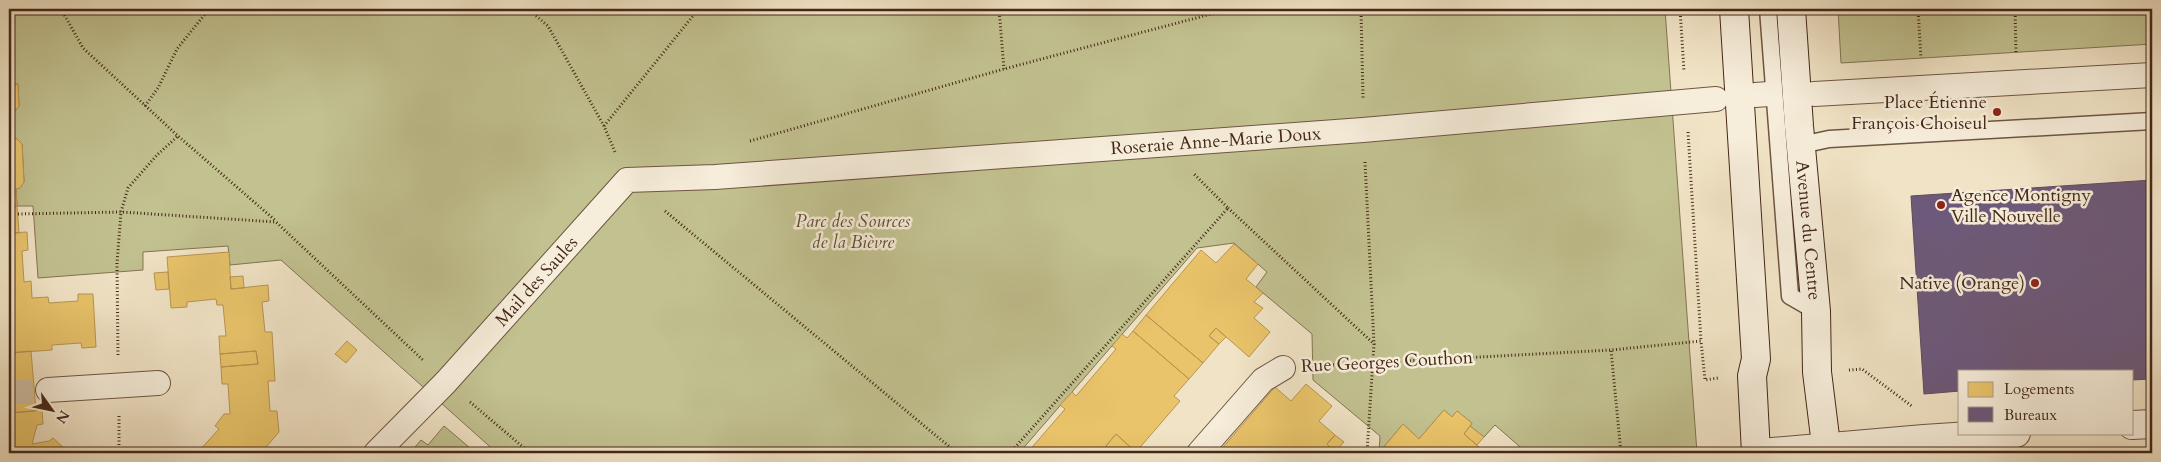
<svg xmlns="http://www.w3.org/2000/svg" width="2161" height="462" font-family="Cardo,serif">
  <rect width="100%" height="100%" fill="#f1e4c6"/>
  <filter id="stains"><feTurbulence type="fractalNoise" baseFrequency=".004" numOctaves="4"/><feColorMatrix values="0 0 0 0 .2 0 0 0 0 .09 0 0 0 0 .02 0 0 0 .5 -.17"/></filter>
  <radialGradient id="worn" r=".72"><stop offset=".6" stop-color="#630" stop-opacity="0"/><stop offset="1" stop-color="#630" stop-opacity=".3"/></radialGradient>
  <path fill="#c2c190" stroke="#837454" d="M 9,9 L 1665,9 L 1697,453 L 1527,453 L 1495,425 L 1484,437 L 1470,426 L 1472,423 L 1457,411 L 1452,417 L 1444,410 L 1419,439 L 1403,424 L 1383,448 L 1389,453 L 1379,453 L 1380,436 L 1313,380 L 1312,334 L 1256,287 L 1267,272 L 1234,243 L 1197,248 L 1019,453 L 497,453 L 281,260 L 230,265 L 228,246 L 143,252 L 143,270 L 38,278 L 33,206 L 17,206 L 16,189 L 24,182 L 22,144 L 17,139 L 13,138 L 11,110 L 17,109 L 19,106 L 18,84 L 9,85 Z
    M 1838,9 L 2152,9 L 2152,44 L 1841,63 Z
    M 444,426 L 476,453 L 410,453 L 421,440 L 428,445 Z"/>
  <path fill="#e9c46a" stroke="#b89551" d="M 9,75 L 9,85 L 18,84 L 19,106 L 17,109 L 11,110 L 13,138 L 17,139 L 22,144 L 24,182 L 20,188 L 16,189 L 17,206 L 9,206 Z
    M 9,206 L 17,206 L 19,233 L 9,233 Z
    M 27,232 L 28,250 L 22,251 L 24,282 L 31,281 L 32,298 L 48,297 L 49,303 L 78,301 L 78,294 L 93,294 L 96,347 L 82,348 L 81,343 L 52,345 L 52,350 L 9,353 L 9,233 Z
    M 1234,244 L 1258,264 L 1246,279 L 1263,293 L 1254,302 L 1263,308 L 1254,318 L 1270,332 L 1249,357 L 1216,328 L 1209,336 L 1219,344 L 1203,363 L 1146,315 L 1201,250 L 1216,263 Z
    M 229,252 L 231,289 L 268,285 L 269,301 L 262,302 L 265,332 L 272,332 L 275,381 L 268,381 L 270,411 L 277,411 L 279,432 L 261,453 L 190,453 L 194,449 L 198,452 L 219,429 L 215,426 L 224,414 L 230,414 L 228,384 L 222,384 L 221,367 L 258,364 L 256,351 L 220,354 L 219,336 L 226,336 L 223,305 L 217,305 L 216,299 L 187,302 L 187,307 L 171,308 L 167,257 Z
    M 168,272 L 169,289 L 156,290 L 154,273 Z
    M 243,276 L 244,288 L 231,289 L 230,277 Z
    M 1146,315 L 1203,363 L 1189,379 L 1133,331 Z
    M 1216,328 L 1226,337 L 1219,344 L 1209,336 Z
    M 1133,331 L 1189,379 L 1174,396 L 1180,401 L 1136,452 L 1116,434 L 1106,446 L 1113,453 L 1027,453 L 1065,409 L 1060,405 L 1072,392 L 1076,396 L 1116,349 L 1112,346 L 1122,334 L 1127,338 Z
    M 347,341 L 357,350 L 346,363 L 335,354 Z
    M 31,351 L 36,411 L 9,413 L 9,353 Z
    M 256,351 L 258,364 L 221,367 L 220,354 Z
    M 1306,384 L 1332,406 L 1319,421 L 1335,435 L 1327,444 L 1335,452 L 1334,453 L 1218,453 L 1275,387 L 1291,401 Z
    M 42,410 L 43,424 L 37,425 L 32,444 L 49,441 L 53,438 L 66,450 L 62,453 L 9,453 L 9,413 Z
    M 1444,410 L 1452,417 L 1457,411 L 1472,423 L 1464,434 L 1486,453 L 1389,453 L 1383,448 L 1403,424 L 1419,439 Z
    M 1470,426 L 1484,437 L 1477,445 L 1464,434 Z
    M 1116,434 L 1130,447 L 1125,453 L 1113,453 L 1106,446 Z
    M 1335,435 L 1344,442 L 1335,452 L 1327,444 Z"/>
  <path fill="#6d597a" stroke="#614a5c" d="M 2152,180 L 2152,379 L 2132,380 L 2132,371 L 1960,371 L 1960,391 L 1924,394 L 1911,196 Z"/>
  <g fill="none" stroke-linecap="round" stroke-linejoin="round">
    <path stroke="#cebea3" stroke-width="24" stroke-dasharray="24 12" stroke-linecap="butt" d="M 9,393 L 48,390"/>
    <g stroke="#6f5643" stroke-width="19">
      <path id="service" d="M 1768,9 L 1790,296 L 1816,311
        M 1801,145 L 1829,139 L 2152,121"/>
    </g>
    <g stroke="#6f5643" stroke-width="26">
      <g id="pedestrian">
        <path d="M 1814,94 L 2152,75"/>
        <path d="M 1755,95 L 1769,94"/>
        <path d="M 48,390 L 158,383"/>
        <path id="s1" d="M 376,453 L 446,382 L 627,180 L 715,177 L 1363,130 L 1716,99"/>
        <path d="M 1199,453 L 1263,380 L 1283,368"/>
      </g>
    </g>
    <g stroke="#6f5643" stroke-width="30">
      <path id="minor" d="M 2132,425 L 2152,424
        M 1760,453 L 1924,439 L 2016,433"/>
    </g>
    <g stroke="#442717" stroke-width="30">
      <g id="secondary">
        <path d="M 1734,9 L 1756,359 L 1752,376 L 1756,453"/>
        <path id="s2" d="M 1791,9 L 1799,126 L 1816,311 L 1817,372 L 1827,453"/>
      </g>
    </g>
    <path stroke="#442717" stroke-width="3" stroke-dasharray="1 2.5" stroke-linecap="butt" d="M 61,9 L 83,48 L 178,136 L 276,221
      M 528,9 L 548,26 L 604,126 L 615,152
      M 694,9 L 697,11 L 737,9
      M 999,9 L 1004,69
      M 1361,9 L 1363,98
      M 1680,9 L 1684,71
      M 1918,9 L 1921,58
      M 2015,9 L 2016,53
      M 145,106 L 158,88 L 177,49 L 209,9
      M 604,126 L 697,11
      M 1688,132 L 1701,341
      M 750,141 L 1004,69 L 1230,9
      M 1365,162 L 1374,344
      M 1228,208 L 1374,344 L 1367,453
      M 665,211 L 957,453
      M 18,214 L 121,212 L 276,222 L 424,361
      M 118,355 L 117,263 L 121,212 L 128,188 L 157,155 L 178,136
      M 1312,366 L 1611,350
      M 1849,370 L 1862,369 L 1913,407
      M 470,402 L 530,453
      M 119,416 L 119,453
      M 1010,453 L 1228,208 L 1194,174
      M 1621,453 L 1611,350 L 1701,341 L 1705,380 L 1718,378"/>
    <use href="#service" stroke="#f6edda" stroke-width="16"/>
    <use href="#pedestrian" stroke="#f6edda" stroke-width="24"/>
    <use href="#minor" stroke="#f6edda" stroke-width="28"/>
    <use href="#secondary" stroke="#f6edda" stroke-width="28"/>
  </g>
  <g fill="#8f2418" stroke="#f6edda" stroke-width="2">
    <circle cx="1997" cy="112" r="5"/>
    <circle cx="1941" cy="205" r="5"/>
    <circle cx="2035" cy="283" r="5"/>
  </g>
  <g text-anchor="middle" dominant-baseline="central" stroke-width="5" stroke-linejoin="round" paint-order="stroke">
    <g font-size="18" fill="#442717" stroke="#f6edda" text-anchor="end">
      <text x="1987" y="102">Place Étienne<tspan x="1987" dy="21">François Choiseul</tspan></text>
      <text x="1951" y="195" text-anchor="start">Agence Montigny<tspan x="1951" dy="21">Ville Nouvelle</tspan></text>
      <text x="2025" y="283">Native (Orange)</text>
    </g>
    <g font-size="18" fill="#442717" stroke="#f6edda">
      <text stroke="none"><textPath href="#s1" startOffset="961">Roseraie Anne-Marie Doux</textPath></text>
      <text stroke="none"><textPath href="#s2" startOffset="222">Avenue du Centre</textPath></text>
      <text stroke="none"><textPath href="#s1" startOffset="235">Mail des Saules</textPath></text>
      <text transform="translate(1387 362) rotate(-3)">Rue Georges Couthon</text>
    </g>
    <g font-size="18" font-style="italic" fill="#644e35" stroke="#f6edda">
      <text x="853" y="221">Parc des Sources<tspan x="853" dy="21">de la Bièvre</tspan></text>
    </g>
  </g>
  <rect width="2161" height="462" fill="none" stroke="#f1e4c6" stroke-width="30"/>
  <rect x="10" y="10" width="2141" height="442" fill="none" stroke="#442717" stroke-width="2.5"/>
  <rect x="15" y="15" width="2131" height="432" fill="none" stroke="#442717"/>
  <rect x="1958" y="370" width="175" height="65" fill="#f6edda" stroke="#af9e8c"/>
  <rect x="1968" y="382" width="25" height="15" fill="#e9c46a" stroke="#af9e8c"/>
  <text x="2004" y="394" font-size="15" fill="#442717">Logements</text>
  <rect x="1968" y="407" width="25" height="15" fill="#6d597a" stroke="#af9e8c"/>
  <text x="2004" y="420" font-size="15" fill="#442717">Bureaux</text>
  <g transform="translate(52 410) rotate(123)" stroke="#f6edda" stroke-width="4" paint-order="stroke">
  <path d="M0-4L9 19L0 12L-9 19Z" fill="#442717"/>
  <text y="-8" font-size="14" font-weight="bold" text-anchor="middle" fill="#442717">N</text>
  </g>
  <rect width="100%" height="100%" filter="url(#stains)"/>
  <rect width="100%" height="100%" fill="url(#worn)"/>
</svg>
